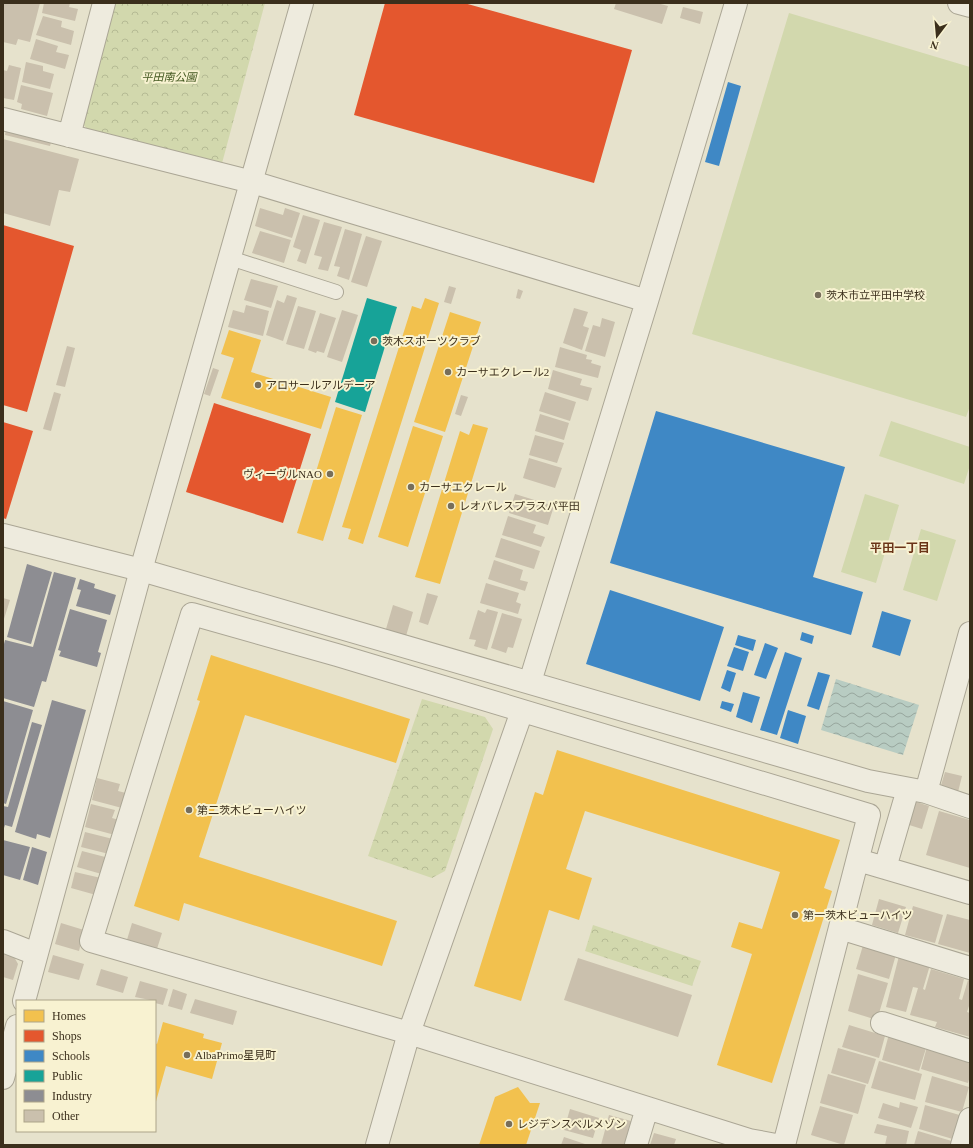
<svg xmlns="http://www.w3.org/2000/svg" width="973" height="1148" font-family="'Times New Roman','Noto Sans JP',serif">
  <defs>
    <pattern id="forest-crowns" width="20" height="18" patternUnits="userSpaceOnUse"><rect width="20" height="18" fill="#d2d8ad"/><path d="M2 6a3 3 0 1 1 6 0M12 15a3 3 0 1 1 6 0" fill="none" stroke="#b5ba94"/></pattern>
    <pattern id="water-waves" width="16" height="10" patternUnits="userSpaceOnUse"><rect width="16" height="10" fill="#b8ccc2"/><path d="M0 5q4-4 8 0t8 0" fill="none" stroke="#97a69d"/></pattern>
  </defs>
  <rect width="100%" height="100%" fill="#e6e2cc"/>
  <path fill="url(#forest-crowns)" d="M 113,3 L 265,3 L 221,167 L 89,132 L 81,121 Z
    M 422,699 L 485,717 L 493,729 L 445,871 L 432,878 L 368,856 Z
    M 593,925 L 701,961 L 692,986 L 585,951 Z"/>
  <path fill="#d2d8ad" d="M 789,13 L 970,67 L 970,406 L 966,417 L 692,334 Z
    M 891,421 L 970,447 L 970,465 L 964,484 L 879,456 Z
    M 865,494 L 899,505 L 876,583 L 841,572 Z
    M 921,529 L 956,540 L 937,601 L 903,590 Z"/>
  <path fill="url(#water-waves)" d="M 836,679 L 919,705 L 903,755 L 821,730 Z"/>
  <path fill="#f2c14e" d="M 425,298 L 439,303 L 363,544 L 348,539 L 351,529 L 342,527 L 412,306 L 421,309 Z
    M 450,312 L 481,322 L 445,432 L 414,422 Z
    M 229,330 L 261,340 L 251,372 L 331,397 L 321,429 L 221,398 L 234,358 L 221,354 Z
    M 336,407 L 362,415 L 323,541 L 297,533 Z
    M 473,424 L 488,428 L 440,584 L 415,577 L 460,431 L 469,435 Z
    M 413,426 L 443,436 L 408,547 L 378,537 Z
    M 211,655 L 410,719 L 396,763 L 245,715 L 199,857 L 397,921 L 382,966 L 184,903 L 179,921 L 134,906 L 200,701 L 197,700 Z
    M 557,750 L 840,840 L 824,888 L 832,891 L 772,1083 L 717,1065 L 752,954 L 731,947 L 739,922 L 762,929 L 780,872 L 585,811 L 566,869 L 592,878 L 579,920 L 549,910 L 521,1001 L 474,986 L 535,792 L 543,795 Z
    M 163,1022 L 204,1034 L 203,1038 L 222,1043 L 212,1079 L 166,1066 L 155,1105 L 155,1043 L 157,1044 Z
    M 518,1087 L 530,1103 L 540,1103 L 526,1145 L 479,1145 L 495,1097 Z"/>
  <path fill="#e4572e" d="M 385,3 L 464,3 L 632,50 L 594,183 L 354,115 Z
    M 3,225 L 74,246 L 27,412 L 3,405 Z
    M 214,403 L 311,434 L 283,523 L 186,492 Z
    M 3,422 L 33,431 L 6,519 L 3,518 Z"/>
  <path fill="#3f88c5" d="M 728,82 L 741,86 L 719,166 L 705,162 Z
    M 656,411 L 845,467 L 813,577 L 863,592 L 851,635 L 610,563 Z
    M 610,590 L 724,627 L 700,701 L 586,664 Z
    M 882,611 L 911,620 L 900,656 L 872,647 Z
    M 802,632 L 814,636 L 812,644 L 800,640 Z
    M 738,635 L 756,640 L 753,651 L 735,645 Z
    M 765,643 L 778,648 L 766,679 L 754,675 Z
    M 734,647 L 749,652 L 743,671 L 727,666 Z
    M 785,652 L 802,658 L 777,735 L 760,730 Z
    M 727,670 L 736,673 L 730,692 L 721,688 Z
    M 818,672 L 830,675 L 819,710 L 807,706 Z
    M 743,692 L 760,697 L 752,723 L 736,717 Z
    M 722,701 L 734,704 L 731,712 L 720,708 Z
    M 788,710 L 806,716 L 798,744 L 780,738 Z"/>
  <path fill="#17a398" d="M 367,298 L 397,307 L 365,412 L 335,402 Z"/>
  <path fill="#8d8d92" d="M 27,564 L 52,572 L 31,644 L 7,637 Z
    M 54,572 L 76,578 L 46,682 L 42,681 L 34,707 L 3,698 L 3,648 L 5,640 L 33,647 Z
    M 80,579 L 95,584 L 94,588 L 116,595 L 110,615 L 76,606 L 81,590 L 77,589 Z
    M 70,609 L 107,620 L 98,652 L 101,653 L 97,667 L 59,656 L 61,651 L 58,650 Z
    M 52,700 L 86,710 L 50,838 L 37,834 L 36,839 L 15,832 Z
    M 3,701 L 33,710 L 6,804 L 3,803 Z
    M 32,722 L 42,725 L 12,827 L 5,825 L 3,831 L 3,806 L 8,807 Z
    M 3,840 L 30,847 L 20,880 L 3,875 Z
    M 32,847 L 47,852 L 38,885 L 23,880 Z"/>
  <path fill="#cac0ad" d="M 3,3 L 40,3 L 30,42 L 18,39 L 16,45 L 3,42 Z
    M 44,3 L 70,3 L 69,7 L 78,9 L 75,21 L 42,13 Z
    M 616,3 L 657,3 L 668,6 L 662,24 L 614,9 Z
    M 683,7 L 703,12 L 700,24 L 680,18 Z
    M 43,16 L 62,21 L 61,27 L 74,31 L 71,45 L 36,35 Z
    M 36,39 L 58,46 L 56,52 L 69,55 L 65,69 L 30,59 Z
    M 26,62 L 43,66 L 43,71 L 54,74 L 50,89 L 22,82 Z
    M 9,65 L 21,68 L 14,100 L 3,98 L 3,70 L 7,71 Z
    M 21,85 L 53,93 L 47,116 L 21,109 L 22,104 L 17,102 Z
    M 6,128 L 52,139 L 50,146 L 5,135 Z
    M 3,139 L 79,159 L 70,192 L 59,190 L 50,226 L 3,213 Z
    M 260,208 L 283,215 L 285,208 L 300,213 L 292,238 L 255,226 Z
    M 303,215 L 320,220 L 306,264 L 297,261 L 301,250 L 293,247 Z
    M 324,222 L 342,227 L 328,271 L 318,269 L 322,257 L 314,255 Z
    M 345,229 L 362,234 L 349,280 L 337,276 L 340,267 L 334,266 Z
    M 260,231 L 291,240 L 284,263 L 252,253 Z
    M 366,236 L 382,241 L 367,287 L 351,282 Z
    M 251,279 L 278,286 L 271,308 L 244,300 Z
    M 449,286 L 456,288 L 451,304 L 444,302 Z
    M 518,289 L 523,291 L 520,299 L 516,298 Z
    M 287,295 L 297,298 L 283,341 L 266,335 L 277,300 L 284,303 Z
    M 246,305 L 269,311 L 263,336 L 228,327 L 233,310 L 244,313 Z
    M 298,306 L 316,311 L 304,349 L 286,344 Z
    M 574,308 L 588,312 L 583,326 L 589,328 L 582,350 L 563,343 Z
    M 342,310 L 358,315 L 342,362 L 327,357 Z
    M 320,313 L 336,318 L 324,353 L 317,351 L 316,353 L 308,350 Z
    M 602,318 L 615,322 L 605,357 L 585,351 L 593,325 L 600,327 Z
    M 67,346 L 75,348 L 65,387 L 56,385 Z
    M 560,347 L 587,355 L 586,359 L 592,360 L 591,363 L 601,366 L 598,378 L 555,367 Z
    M 213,368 L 219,370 L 210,396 L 204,394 Z
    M 553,370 L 582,379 L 580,385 L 592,388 L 588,401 L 548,389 Z
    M 54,392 L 61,394 L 51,431 L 43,429 Z
    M 545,392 L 576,402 L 570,421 L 539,411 Z
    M 461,395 L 468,397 L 461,416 L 455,414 Z
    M 540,414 L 569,423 L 564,440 L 535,431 Z
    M 535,435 L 564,443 L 557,463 L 529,455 Z
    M 529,458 L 562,468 L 555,488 L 523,478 Z
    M 515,494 L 554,506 L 548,525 L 509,513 Z
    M 508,516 L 536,525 L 533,533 L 545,537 L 541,547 L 502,535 Z
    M 501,538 L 540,551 L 534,569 L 495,557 Z
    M 494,560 L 523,570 L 520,580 L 528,582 L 525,591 L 488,579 Z
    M 486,583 L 519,593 L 516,602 L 521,604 L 518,614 L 480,603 Z
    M 427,593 L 438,596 L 428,625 L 419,622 Z
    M 3,598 L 10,600 L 3,622 Z
    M 393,605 L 413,612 L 406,636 L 386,629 Z
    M 487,609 L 498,612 L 487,650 L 474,646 L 476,640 L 469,639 L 478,610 L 485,613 Z
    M 502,613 L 522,619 L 513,648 L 508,647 L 506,653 L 491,648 Z
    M 945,772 L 962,776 L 957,796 L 939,792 Z
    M 97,778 L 120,784 L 118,791 L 126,793 L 122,808 L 92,800 Z
    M 913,801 L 929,806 L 922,829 L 906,824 Z
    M 91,804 L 115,810 L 112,818 L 119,820 L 115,835 L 85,827 Z
    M 939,811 L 970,820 L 970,868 L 926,855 Z
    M 85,832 L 113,839 L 109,854 L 81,847 Z
    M 82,851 L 109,858 L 105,875 L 77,867 Z
    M 75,872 L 101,878 L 96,895 L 71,888 Z
    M 879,899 L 906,907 L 898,933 L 872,925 Z
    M 913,906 L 943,915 L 935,943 L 905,935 Z
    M 947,914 L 970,920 L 970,953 L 938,944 Z
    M 61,923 L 84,930 L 79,951 L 55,944 Z
    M 132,923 L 162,933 L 156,952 L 126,943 Z
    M 864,942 L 897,951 L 889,979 L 856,969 Z
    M 3,952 L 13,955 L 18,964 L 13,980 L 3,977 Z
    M 53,955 L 84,964 L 79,980 L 48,972 Z
    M 899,956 L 930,965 L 923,989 L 925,990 L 931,969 L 964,979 L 959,999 L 962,1000 L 968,980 L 970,981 L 970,1003 L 967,1012 L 970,1013 L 970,1037 L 935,1027 L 937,1022 L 910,1015 L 918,988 L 913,987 L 906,1012 L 886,1007 Z
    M 578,958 L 692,995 L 678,1037 L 564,1000 Z
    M 101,969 L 128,977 L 123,993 L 96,985 Z
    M 858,974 L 888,983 L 877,1020 L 848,1011 Z
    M 140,981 L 168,989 L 163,1005 L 155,1003 L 155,1001 L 135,997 Z
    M 173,989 L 187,994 L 182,1010 L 168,1006 Z
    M 195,999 L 237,1011 L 233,1025 L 190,1013 Z
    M 849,1025 L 885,1036 L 879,1058 L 842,1047 Z
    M 889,1034 L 927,1045 L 919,1071 L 882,1060 Z
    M 928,1043 L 970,1056 L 970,1076 L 968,1083 L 921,1069 Z
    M 838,1048 L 876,1059 L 868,1084 L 831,1073 Z
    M 879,1061 L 922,1074 L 915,1100 L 871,1088 Z
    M 828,1074 L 866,1085 L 858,1114 L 820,1103 Z
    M 932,1076 L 969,1087 L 962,1112 L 925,1102 Z
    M 900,1102 L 918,1107 L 911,1128 L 878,1118 L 883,1103 L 899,1108 Z
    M 925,1105 L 963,1116 L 956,1140 L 919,1129 Z
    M 820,1106 L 853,1115 L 844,1145 L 811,1135 Z
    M 570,1109 L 599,1118 L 593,1138 L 564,1130 Z
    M 609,1115 L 631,1121 L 624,1145 L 601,1145 Z
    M 877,1124 L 909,1131 L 906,1145 L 885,1145 L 887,1136 L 874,1133 Z
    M 918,1131 L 955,1142 L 954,1145 L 914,1145 Z
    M 654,1133 L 676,1139 L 674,1145 L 650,1145 Z
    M 564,1137 L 588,1145 L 561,1145 Z"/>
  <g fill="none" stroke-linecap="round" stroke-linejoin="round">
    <g stroke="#aba695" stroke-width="16">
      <path id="service" d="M 230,258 L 336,292"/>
    </g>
    <g stroke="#aba695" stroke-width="24">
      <path id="minor" d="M 959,3 L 970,6
        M 3,119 L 252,182 L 647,301
        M 69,136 L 104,3
        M 3,535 L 141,570 L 868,781 L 926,792 L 970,807
        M 530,682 L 647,301 L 736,3
        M 926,792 L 970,633
        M 858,860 L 970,893
        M 885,868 L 908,789
        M 840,928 L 970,968
        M 3,941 L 36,954
        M 882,1023 L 970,1051
        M 377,1145 L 409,1033 L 522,711
        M 636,1145 L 647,1108
        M 776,1145 L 749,1140 L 409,1033 L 91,941 L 192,614 L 337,655 L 869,815 L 784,1145
        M 962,1145 L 970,1119"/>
    </g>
    <g stroke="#aba695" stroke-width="24">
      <path id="tertiary" d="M 24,1001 L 141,570 L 302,3
        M 3,1078 L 17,1026"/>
    </g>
    <use href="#service" stroke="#eeebde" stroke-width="14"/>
    <use href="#minor" stroke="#eeebde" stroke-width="22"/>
    <use href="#tertiary" stroke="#eeebde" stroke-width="22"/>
  </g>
  <g fill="#776e5a" stroke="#f8f2d1" stroke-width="1.5">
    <circle cx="818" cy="295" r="4"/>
    <circle cx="374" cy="341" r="4"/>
    <circle cx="448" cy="372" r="4"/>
    <circle cx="258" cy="385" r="4"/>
    <circle cx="330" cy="474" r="4"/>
    <circle cx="411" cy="487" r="4"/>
    <circle cx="451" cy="506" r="4"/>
    <circle cx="189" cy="810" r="4"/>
    <circle cx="795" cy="915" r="4"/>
    <circle cx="187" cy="1055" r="4"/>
    <circle cx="509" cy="1124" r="4"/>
  </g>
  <g text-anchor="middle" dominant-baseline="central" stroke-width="4" stroke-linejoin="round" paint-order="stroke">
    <g font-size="11" font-style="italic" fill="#445921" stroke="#f8f2d1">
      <text x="169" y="77">平田南公園</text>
    </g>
    <g font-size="11" fill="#3b2f1c" stroke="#f8f2d1" text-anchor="start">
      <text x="826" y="295">茨木市立平田中学校</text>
      <text x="382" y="341">茨木スポーツクラブ</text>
      <text x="456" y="372">カーサエクレール2</text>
      <text x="266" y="385">アロサールアルデーア</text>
      <text x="322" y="474" text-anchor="end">ヴィーヴルNAO</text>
      <text x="419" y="487">カーサエクレール</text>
      <text x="459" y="506">レオパレスプラスパ平田</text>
      <text x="197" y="810">第二茨木ビューハイツ</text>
      <text x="803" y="915">第一茨木ビューハイツ</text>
      <text x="195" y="1055">AlbaPrimo星見町</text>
      <text x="517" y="1124">レジデンスベルメゾン</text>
    </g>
    <g font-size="12" font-weight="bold" fill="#6b3418" stroke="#f8f2d1">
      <text x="900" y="548">平田一丁目</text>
    </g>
  </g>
  <rect width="973" height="1148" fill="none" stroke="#3b2f1c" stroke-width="8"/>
  <rect x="16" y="1000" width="140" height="132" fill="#f8f2d1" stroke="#aca489"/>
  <rect x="24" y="1010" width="20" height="12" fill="#f2c14e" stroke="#aca489"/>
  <text x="52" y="1020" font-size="12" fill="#3b2f1c">Homes</text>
  <rect x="24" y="1030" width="20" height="12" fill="#e4572e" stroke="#aca489"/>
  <text x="52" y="1040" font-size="12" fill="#3b2f1c">Shops</text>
  <rect x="24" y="1050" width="20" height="12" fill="#3f88c5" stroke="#aca489"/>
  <text x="52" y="1060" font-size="12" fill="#3b2f1c">Schools</text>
  <rect x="24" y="1070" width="20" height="12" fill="#17a398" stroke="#aca489"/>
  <text x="52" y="1080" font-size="12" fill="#3b2f1c">Public</text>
  <rect x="24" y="1090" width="20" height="12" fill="#8d8d92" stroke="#aca489"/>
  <text x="52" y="1100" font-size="12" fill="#3b2f1c">Industry</text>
  <rect x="24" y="1110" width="20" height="12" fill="#cac0ad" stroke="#aca489"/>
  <text x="52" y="1120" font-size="12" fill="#3b2f1c">Other</text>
  <g transform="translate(937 36) rotate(196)" stroke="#f8f2d1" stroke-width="3" paint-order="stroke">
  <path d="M0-3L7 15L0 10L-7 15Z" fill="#3b2f1c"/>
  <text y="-6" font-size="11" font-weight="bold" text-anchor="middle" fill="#3b2f1c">N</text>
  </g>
</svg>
